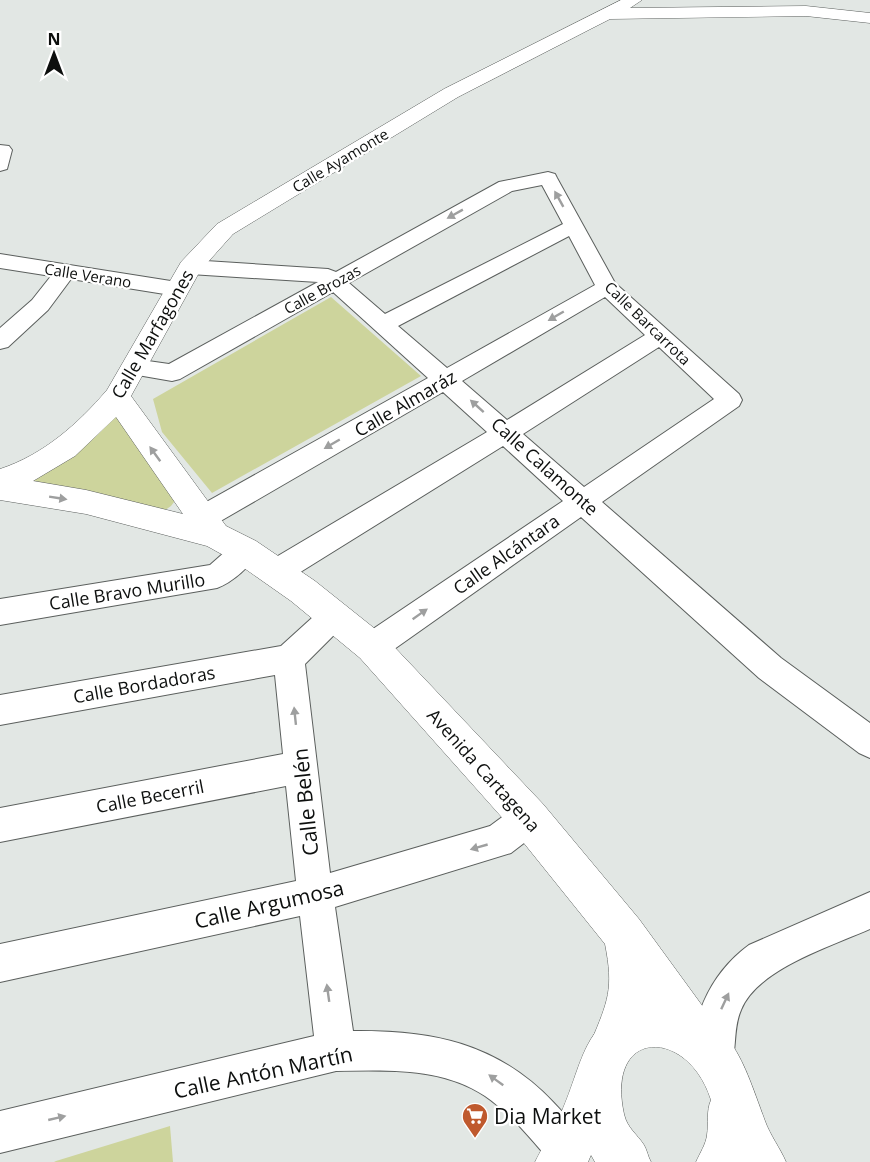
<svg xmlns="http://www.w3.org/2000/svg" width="870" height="1162" font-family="'Open Sans',sans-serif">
  <rect width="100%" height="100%" fill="#e2e7e4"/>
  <path fill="#cdd49c" d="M 331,297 L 421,376 L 212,493 L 162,432 L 153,399 Z
    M 117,397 L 177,498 L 171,506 L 161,513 L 0,481 Z
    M 170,1126 L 173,1162 L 54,1162 L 56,1161 Z"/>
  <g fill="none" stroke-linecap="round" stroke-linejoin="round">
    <g stroke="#5b5f5d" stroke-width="2">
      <path id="street" d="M 0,145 L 9,146 L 12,150 L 7,169 L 0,171 Z
        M 548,172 L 555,174 L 557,178 L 615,283 L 739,394 L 742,400 L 739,406 L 602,502 L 781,658 L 870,723 L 870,758 L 859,753 L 759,678 L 581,517 L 383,657 L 372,661 L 361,657 L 357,647 L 361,637 L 563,501 L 503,446 L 286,581 L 276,584 L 266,581 L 262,572 L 266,563 L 487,432 L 443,392 L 212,526 L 202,529 L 192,526 L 189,518 L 192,510 L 428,378 L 333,292 L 180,379 L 172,381 L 126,373 L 122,367 L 126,361 L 134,359 L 169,364 L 318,282 L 190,274 L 183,272 L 180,267 L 183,262 L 190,260 L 328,269 L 336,272 L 499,182 ZM 542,185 L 563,224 L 385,314 L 349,283 L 512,191 ZM 569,236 L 595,285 L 447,368 L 398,326 ZM 605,297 L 645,335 L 507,420 L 462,381 ZM 659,347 L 714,399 L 584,487 L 523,434 Z
        M 0,254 L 177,282 L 185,284 L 188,289 L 185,294 L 177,296 L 71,279 L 48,310 L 8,347 L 0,349 L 0,328 L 32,300 L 51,276 L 0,268 Z
        M 245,539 L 255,543 L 259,551 C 251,566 233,582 217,588 L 0,625 L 0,599 L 210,565 L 235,543 Z
        M 334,603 L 344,607 L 349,616 L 344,625 L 305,664 L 330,873 L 490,826 L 517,806 L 529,801 L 541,806 L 546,818 L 541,830 L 511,853 L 335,907 L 353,1031 C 432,1030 497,1043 553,1102 C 567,1117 581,1130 589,1149 L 584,1162 L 551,1162 C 531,1139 511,1114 485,1096 C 442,1067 386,1070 336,1071 L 0,1153 L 0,1111 L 314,1036 L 300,916 L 0,982 L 0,944 L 296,881 L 286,786 L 0,842 L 0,808 L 283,754 L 275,675 L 0,725 L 0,695 L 281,646 L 324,607 Z
        M 870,892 L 870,929 C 832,946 757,969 741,1010 C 732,1030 738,1052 729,1072 L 715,1078 L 701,1072 C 682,1026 712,972 749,945 Z"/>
    </g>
    <g stroke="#5b5f5d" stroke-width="1">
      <path id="secondary" d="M 621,0 L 642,0 L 630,8 L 806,6 L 870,13 L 870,23 L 806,16 L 610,19 L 458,97 L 233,234 L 200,271 L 131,396 L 226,526 L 256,541 L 315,581 L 384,636 L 543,804 L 639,919 L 717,1026 L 724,1042 L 717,1058 L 701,1065 L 685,1058 L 651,1009 L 630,1058 L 614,1065 L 598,1058 L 591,1042 C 608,1001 614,989 605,944 L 515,832 L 360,658 L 291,601 L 234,561 L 207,546 L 86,514 L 0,500 L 0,469 C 43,455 78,424 107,390 L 181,262 L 217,224 L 444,89 ZM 116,417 L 183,514 L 86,490 L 33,481 L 75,456 Z"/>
    </g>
    <g stroke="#5b5f5d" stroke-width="1">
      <path id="primary" d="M 650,1001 C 732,1015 739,1051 765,1121 C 770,1135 780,1148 786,1162 L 696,1162 C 700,1153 706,1144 707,1135 C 709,1123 706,1111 711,1100 C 688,1027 605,1027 624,1114 C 627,1128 637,1134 644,1145 C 647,1150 648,1157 651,1162 L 595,1162 L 591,1155 L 588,1162 L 535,1162 C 543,1145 554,1130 561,1113 C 585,1059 582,1016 650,1001 Z"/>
    </g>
    <use href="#street" fill="#fff" fill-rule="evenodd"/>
    <use href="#secondary" fill="#fff" fill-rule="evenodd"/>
    <use href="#primary" fill="#fff" fill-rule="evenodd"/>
  </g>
  <defs><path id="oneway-solid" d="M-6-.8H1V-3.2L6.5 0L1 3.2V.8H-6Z" transform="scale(1.5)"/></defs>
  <g fill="#9e9f9f">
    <use href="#oneway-solid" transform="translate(559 199) rotate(-119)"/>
    <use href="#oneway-solid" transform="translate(455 214) rotate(151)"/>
    <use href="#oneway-solid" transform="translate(556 316) rotate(150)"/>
    <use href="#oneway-solid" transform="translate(477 406) rotate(-138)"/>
    <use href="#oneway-solid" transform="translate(332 444) rotate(150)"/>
    <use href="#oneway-solid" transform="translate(155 454) rotate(-126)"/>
    <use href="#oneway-solid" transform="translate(58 498) rotate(9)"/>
    <use href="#oneway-solid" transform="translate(420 614) rotate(-35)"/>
    <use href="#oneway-solid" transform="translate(295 716) rotate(-96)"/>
    <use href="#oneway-solid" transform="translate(479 847) rotate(164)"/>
    <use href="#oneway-solid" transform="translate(328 993) rotate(-98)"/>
    <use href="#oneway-solid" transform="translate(725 1001) rotate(-65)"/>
    <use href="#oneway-solid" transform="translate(496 1080) rotate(-144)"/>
    <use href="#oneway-solid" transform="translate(57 1118) rotate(-13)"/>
  </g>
  <defs>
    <g id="supermarket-pin" transform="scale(1.35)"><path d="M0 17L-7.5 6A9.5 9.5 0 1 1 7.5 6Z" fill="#bf592d" stroke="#fff"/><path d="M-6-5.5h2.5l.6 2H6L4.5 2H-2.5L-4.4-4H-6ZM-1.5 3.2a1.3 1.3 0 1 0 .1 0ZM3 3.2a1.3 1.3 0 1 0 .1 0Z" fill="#fff"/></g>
  </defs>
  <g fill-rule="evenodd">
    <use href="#supermarket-pin" x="475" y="1116"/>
  </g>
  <g text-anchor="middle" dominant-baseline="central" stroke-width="4.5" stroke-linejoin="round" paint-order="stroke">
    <g font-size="15" fill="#0d0f0e" stroke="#fff">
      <text transform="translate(340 160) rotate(-31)">Calle Ayamonte</text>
      <text transform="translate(88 275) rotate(9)">Calle Verano</text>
      <text transform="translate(322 289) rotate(-29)">Calle Brozas</text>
      <text transform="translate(648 323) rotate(44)">Calle Barcarrota</text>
    </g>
    <g font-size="18" fill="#0d0f0e" stroke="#fff">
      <text transform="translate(152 334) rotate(-60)">Calle Marfagones</text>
      <text transform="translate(405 403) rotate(-30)">Calle Almaráz</text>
      <text transform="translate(545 466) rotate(42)">Calle Calamonte</text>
      <text transform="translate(506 554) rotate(-35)">Calle Alcántara</text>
      <text transform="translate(127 591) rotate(-9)">Calle Bravo Murillo</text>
      <text transform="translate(144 684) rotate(-10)">Calle Bordadoras</text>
      <text transform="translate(484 770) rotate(48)">Avenida Cartagena</text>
      <text transform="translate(150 796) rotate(-11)">Calle Becerril</text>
    </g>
    <g font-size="21" fill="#0d0f0e" stroke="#fff">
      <text transform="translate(305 802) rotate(-96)">Calle Belén</text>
      <text transform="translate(269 904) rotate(-13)">Calle Argumosa</text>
      <text transform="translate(263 1072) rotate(-12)">Calle Antón Martín</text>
    </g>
    <g font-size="21" fill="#0d0f0e" stroke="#fff" text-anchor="start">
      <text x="494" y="1116">Dia Market</text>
    </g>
  </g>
  <g transform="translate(54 54)" stroke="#ffffff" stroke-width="4.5" paint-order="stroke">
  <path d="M0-4.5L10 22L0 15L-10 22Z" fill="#0d0f0e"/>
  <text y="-9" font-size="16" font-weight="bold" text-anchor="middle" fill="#0d0f0e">N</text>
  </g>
</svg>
